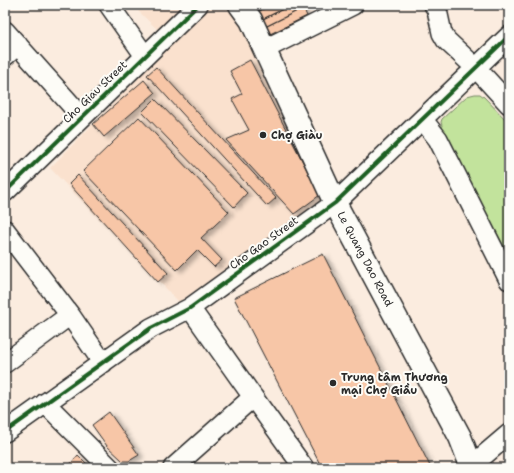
<svg xmlns="http://www.w3.org/2000/svg" width="514" height="473" font-family="'Shantell Sans',sans-serif">
  <defs>
    <filter id="shadow"><feDropShadow dx="4.5" dy="2.5" stdDeviation="2" flood-color="#0004"/></filter>
  </defs>
  <rect width="100%" height="100%" fill="#fbecdf"/>
  <filter id="ink" filterUnits="userSpaceOnUse"><feTurbulence type="fractalNoise" baseFrequency=".025" numOctaves="2"/><feDisplacementMap in="SourceGraphic" scale="8" xChannelSelector="R" yChannelSelector="G"/><feConvolveMatrix kernelMatrix="1 2 1 2 8 2 1 2 1" color-interpolation-filters="sRGB"/></filter>
  <g filter="url(#ink)">
    <path fill="#fae1ce" d="M 132,5 L 189,5 L 160,32 Z
      M 210,5 L 226,5 L 256,45 L 325,200 L 179,302 L 50,168 Z"/>
    <path fill="#c2e39c" stroke="#768764" d="M 475,94 L 480,94 L 484,97 L 509,123 L 509,256 L 444,133 L 441,122 L 442,119 L 467,96 Z"/>
    <path fill="#f7c6a7" stroke="#2b2b2b" filter="url(#shadow)" d="M 252,5 L 272,5 L 255,13 Z
      M 272,5 L 291,5 L 259,21 L 255,13 Z
      M 291,5 L 301,5 L 303,8 L 263,28 L 259,21 Z
      M 303,8 L 307,16 L 266,36 L 263,28 Z
      M 250,60 L 320,195 L 294,214 L 226,140 L 249,130 L 232,99 L 242,94 L 230,71 Z
      M 156,67 L 276,198 L 267,206 L 147,75 Z
      M 144,80 L 155,93 L 104,137 L 93,124 Z
      M 155,99 L 247,193 L 234,207 L 142,112 Z
      M 139,117 L 229,212 L 201,238 L 222,260 L 214,267 L 197,250 L 177,270 L 83,171 Z
      M 78,175 L 168,273 L 158,282 L 69,184 Z
      M 323,254 L 431,468 L 322,468 L 234,298 Z
      M 109,412 L 139,455 L 129,461 L 123,461 L 107,446 L 92,425 Z
      M 78,455 L 91,468 L 67,468 Z"/>
    <g fill="none" stroke-linecap="round" stroke-linejoin="round">
      <g stroke="#2b2b2b" stroke-width="22">
        <path id="minor" d="M 109,5 L 145,56
          M 434,5 L 437,10 L 442,33 L 446,40 L 476,68 L 509,104
          M 5,31 L 82,117
          M 265,49 L 353,5
          M 5,56 L 18,45
          M 423,120 L 438,139 L 509,280
          M 5,192 L 198,5
          M 5,230 L 70,315
          M 190,308 L 253,397
          M 5,363 L 70,315 L 103,363
          M 45,403 L 110,468
          M 5,432 L 151,328 L 190,308 L 335,203 L 509,36
          M 173,468 L 253,397 L 304,468
          M 469,468 L 509,434"/>
      </g>
      <g stroke="#2b2b2b" stroke-width="25">
        <path id="major" d="M 240,5 L 251,20 L 335,203 L 460,437 L 472,468"/>
      </g>
      <use href="#minor" stroke="#fdfcf7" stroke-width="19"/>
      <use href="#major" stroke="#fdfcf7" stroke-width="22"/>
      <g stroke="#fdfcf7" stroke-width="6">
        <path id="cycleway" d="M 5,192 L 198,5
          M 5,432 L 151,328 L 190,308 L 335,203 L 509,36"/>
      </g>
      <use href="#cycleway" stroke="#1b5e20" stroke-width="4"/>
    </g>
  </g>
  <g fill="#2b2b2b" stroke="#fdfcf7" stroke-width="1.5">
    <circle cx="263" cy="135" r="4"/>
    <circle cx="333" cy="383" r="4"/>
  </g>
  <g text-anchor="middle" dominant-baseline="central" stroke-width="4" stroke-linejoin="round" paint-order="stroke">
    <g font-size="11" fill="#2b2b2b" stroke="#fdfcf7">
      <text transform="translate(95 92) rotate(-44)">Cho Giau Street</text>
      <text transform="translate(264 243) rotate(-36)">Cho Gao Street</text>
      <text transform="translate(365 259) rotate(62)">Le Quang Dao Road</text>
    </g>
    <g font-size="11" font-weight="bold" fill="#2b2b2b" stroke="#fdfcf7" text-anchor="start">
      <text x="271" y="135">Chợ Giàu</text>
      <text x="341" y="377">Trung tâm Thương<tspan x="341" dy="13">mại Chợ Giầu</tspan></text>
    </g>
  </g>
  <rect width="514" height="473" fill="none" stroke="#fdfcf7" stroke-width="20"/>
  <rect x="10" y="10" width="494" height="453" fill="none" stroke="#2b2b2b" stroke-width="1.5" filter="url(#ink)"/>
</svg>
